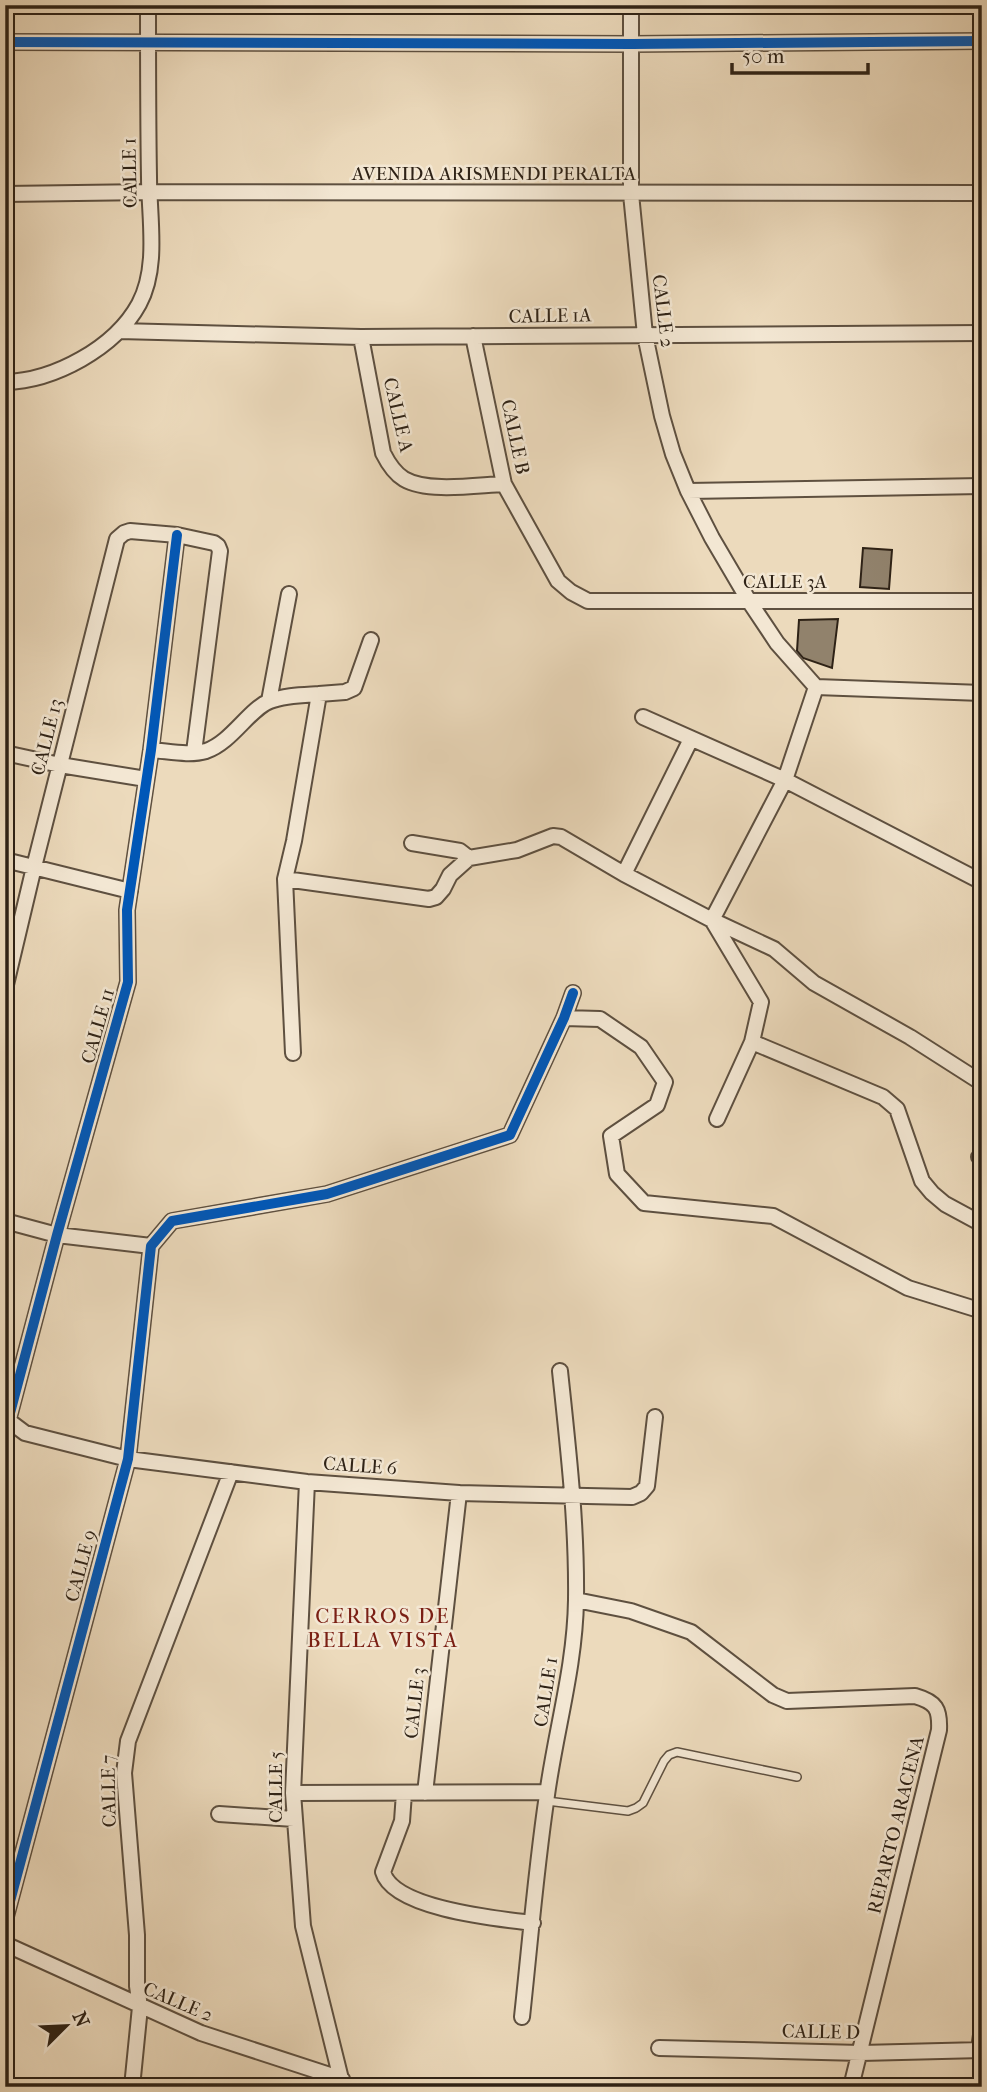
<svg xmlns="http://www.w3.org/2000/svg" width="987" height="2092" font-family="'IM FELL French Canon',serif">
  <rect width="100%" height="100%" fill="#ecdabc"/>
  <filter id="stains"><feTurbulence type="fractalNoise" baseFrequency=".00286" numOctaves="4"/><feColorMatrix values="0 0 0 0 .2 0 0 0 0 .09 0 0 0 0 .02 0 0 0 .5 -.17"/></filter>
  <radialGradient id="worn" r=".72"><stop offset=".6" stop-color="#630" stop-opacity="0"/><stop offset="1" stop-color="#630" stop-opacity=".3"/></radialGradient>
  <path fill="#91826c" stroke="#2e2216" stroke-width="2" d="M 863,548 L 892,550 L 889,589 L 860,587 Z
    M 838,619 L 832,668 L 803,658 L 797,651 L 799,620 Z"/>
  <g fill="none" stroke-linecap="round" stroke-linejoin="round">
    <g stroke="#5e5040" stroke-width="10">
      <path id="lane" d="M 547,1801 L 628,1811 L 636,1808 L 643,1803 L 664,1761 L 669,1755 L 677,1752 L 797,1777"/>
    </g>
    <g stroke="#5e5040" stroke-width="18">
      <path id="street" d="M 631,5 L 631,194 L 645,335 L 662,416 L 673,454 L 688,491 L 712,538 L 749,601 L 777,643 L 816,687 L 982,693
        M 5,42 L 632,44 L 982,41
        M 5,194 L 149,192 L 982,193
        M 119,331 L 361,337 L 982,333
        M 473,336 L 504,484 L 558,581 L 571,592 L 588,601 L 982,601
        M 361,337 L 383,453 C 388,463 394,473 404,479 C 428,493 477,485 504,484
        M 5,382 C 54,381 115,348 139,304 C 159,267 149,218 149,177 C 148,120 148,63 148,5
        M 688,491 L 982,486
        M 816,687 L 785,780 L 712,920 L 774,949 L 814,983 L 910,1037 L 982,1083
        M 319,694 L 345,692 L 354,688 L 371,640
        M 269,701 L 289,594
        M 643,717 L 785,780 L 982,882
        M 151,750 C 168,751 189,756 206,751 C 232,742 249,709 270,701 C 285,695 303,695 319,694 L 294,841 L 285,879 L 293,1053
        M 5,753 L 60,765 L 146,779
        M 412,843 L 460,851 L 469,858
        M 5,860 L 130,891
        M 624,874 L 691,739
        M 285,879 L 429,899 L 436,897 L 443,889 L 450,875 L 469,858 L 517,850 L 553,836 L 561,837 L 624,874 L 712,920 L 761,1002 L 752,1042 L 717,1119
        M 5,989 L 34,867 L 117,539 L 124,533 L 130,531 L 177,535 L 214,543 L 218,546 L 220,551 L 194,752
        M 564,1018 L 600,1019 L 641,1047 L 665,1082 L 657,1105 L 611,1136 L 617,1174 L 644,1203 L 773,1216 L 908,1288 L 982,1311
        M 752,1042 L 883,1097 L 897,1109 L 922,1181 L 932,1193 L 945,1204 L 982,1224
        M 979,1157 L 982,1154
        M 5,1221 L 57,1235 L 151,1246
        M 5,1418 L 25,1433 L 128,1459 L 307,1482 L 459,1493 L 632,1497 L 641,1493 L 647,1486 L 655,1417
        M 5,1432 L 57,1235 L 128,982 L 127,910 L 151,750 L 177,535
        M 307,1482 L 293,1793 L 303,1926 L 343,2087
        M 576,1600 L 631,1611 L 691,1632 L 773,1695 L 787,1701 L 915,1696 C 936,1702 940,1709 939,1730 L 851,2087
        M 293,1793 L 547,1792
        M 404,1793 L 402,1821 L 383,1872 C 393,1909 499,1919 533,1923
        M 425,1793 L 459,1493
        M 219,1814 L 294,1819
        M 5,1920 L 128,1459 L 151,1246 L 172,1221 L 327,1194 L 510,1135 L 564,1018 L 573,993
        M 5,1944 L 201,2033 L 342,2079
        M 522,2017 C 530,1943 536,1868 547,1795 C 556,1729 575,1667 576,1600 C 577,1523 568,1447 560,1371
        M 659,2048 L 861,2053 L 982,2050
        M 979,2049 L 982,2028
        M 132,2087 L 140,2007 L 137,1986 L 137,1935 L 124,1773 L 128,1741 L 231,1472"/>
    </g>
    <use href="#lane" stroke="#f3e7d3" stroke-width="7"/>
    <use href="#street" stroke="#f3e7d3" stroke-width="14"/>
    <g stroke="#f3e7d3" stroke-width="15">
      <path id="cycleway" d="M 5,42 L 632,44 L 982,41
        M 5,1432 L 57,1235 L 128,982 L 127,910 L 151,750 L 177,535
        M 5,1920 L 128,1459 L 151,1246 L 172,1221 L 327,1194 L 510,1135 L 564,1018 L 573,993"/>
    </g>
    <use href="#cycleway" stroke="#0057b8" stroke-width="10"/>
  </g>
  <g text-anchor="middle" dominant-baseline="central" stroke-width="5" stroke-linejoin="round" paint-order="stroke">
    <g font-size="19" fill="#2e2216" stroke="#f3e7d3">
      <text transform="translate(130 173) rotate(-91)">CALLE 1</text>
      <text x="494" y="174">AVENIDA ARISMENDI PERALTA</text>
      <text transform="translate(663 311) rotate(83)">CALLE 2</text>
      <text transform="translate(550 316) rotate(-1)">CALLE 1A</text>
      <text transform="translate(398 415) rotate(77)">CALLE A</text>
      <text transform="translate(515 437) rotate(78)">CALLE B</text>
      <text x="785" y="582">CALLE 3A</text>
      <text transform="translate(47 737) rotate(-76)">CALLE 13</text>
      <text transform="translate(98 1026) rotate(-74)">CALLE 11</text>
      <text transform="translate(360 1466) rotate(4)">CALLE 6</text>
      <text transform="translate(81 1566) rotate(-75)">CALLE 9</text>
      <text transform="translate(546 1692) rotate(-81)">CALLE 1</text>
      <text transform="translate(415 1703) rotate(-84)">CALLE 3</text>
      <text transform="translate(276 1787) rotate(-90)">CALLE 5</text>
      <text transform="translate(109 1791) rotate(-91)">CALLE 7</text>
      <text transform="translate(896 1825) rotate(-76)">REPARTO ARACENA</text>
      <text transform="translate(178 2002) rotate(23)">CALLE 2</text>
      <text transform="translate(821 2032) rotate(1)">CALLE D</text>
    </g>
    <g font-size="21" letter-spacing="2" fill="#7a1f14" stroke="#f3e7d3">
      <text x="383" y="1616">CERROS DE<tspan x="383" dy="24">BELLA VISTA</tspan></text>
    </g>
  </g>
  <rect width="987" height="2092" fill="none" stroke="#ecdabc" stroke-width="28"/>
  <rect x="7" y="7" width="973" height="2078" fill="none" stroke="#2e2216" stroke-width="3.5"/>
  <rect x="14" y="14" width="959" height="2064" fill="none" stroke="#2e2216" stroke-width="2"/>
  <g transform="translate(66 2026) rotate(66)" stroke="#f3e7d3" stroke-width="5" paint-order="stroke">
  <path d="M0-5L12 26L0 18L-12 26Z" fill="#2e2216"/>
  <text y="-10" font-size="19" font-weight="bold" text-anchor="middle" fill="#2e2216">N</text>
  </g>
  <path d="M732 63v10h136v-10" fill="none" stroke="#2e2216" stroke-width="3.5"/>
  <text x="742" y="63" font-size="21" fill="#2e2216" stroke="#f3e7d3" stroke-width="5" paint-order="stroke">50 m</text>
  <rect width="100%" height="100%" filter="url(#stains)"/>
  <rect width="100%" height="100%" fill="url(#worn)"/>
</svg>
